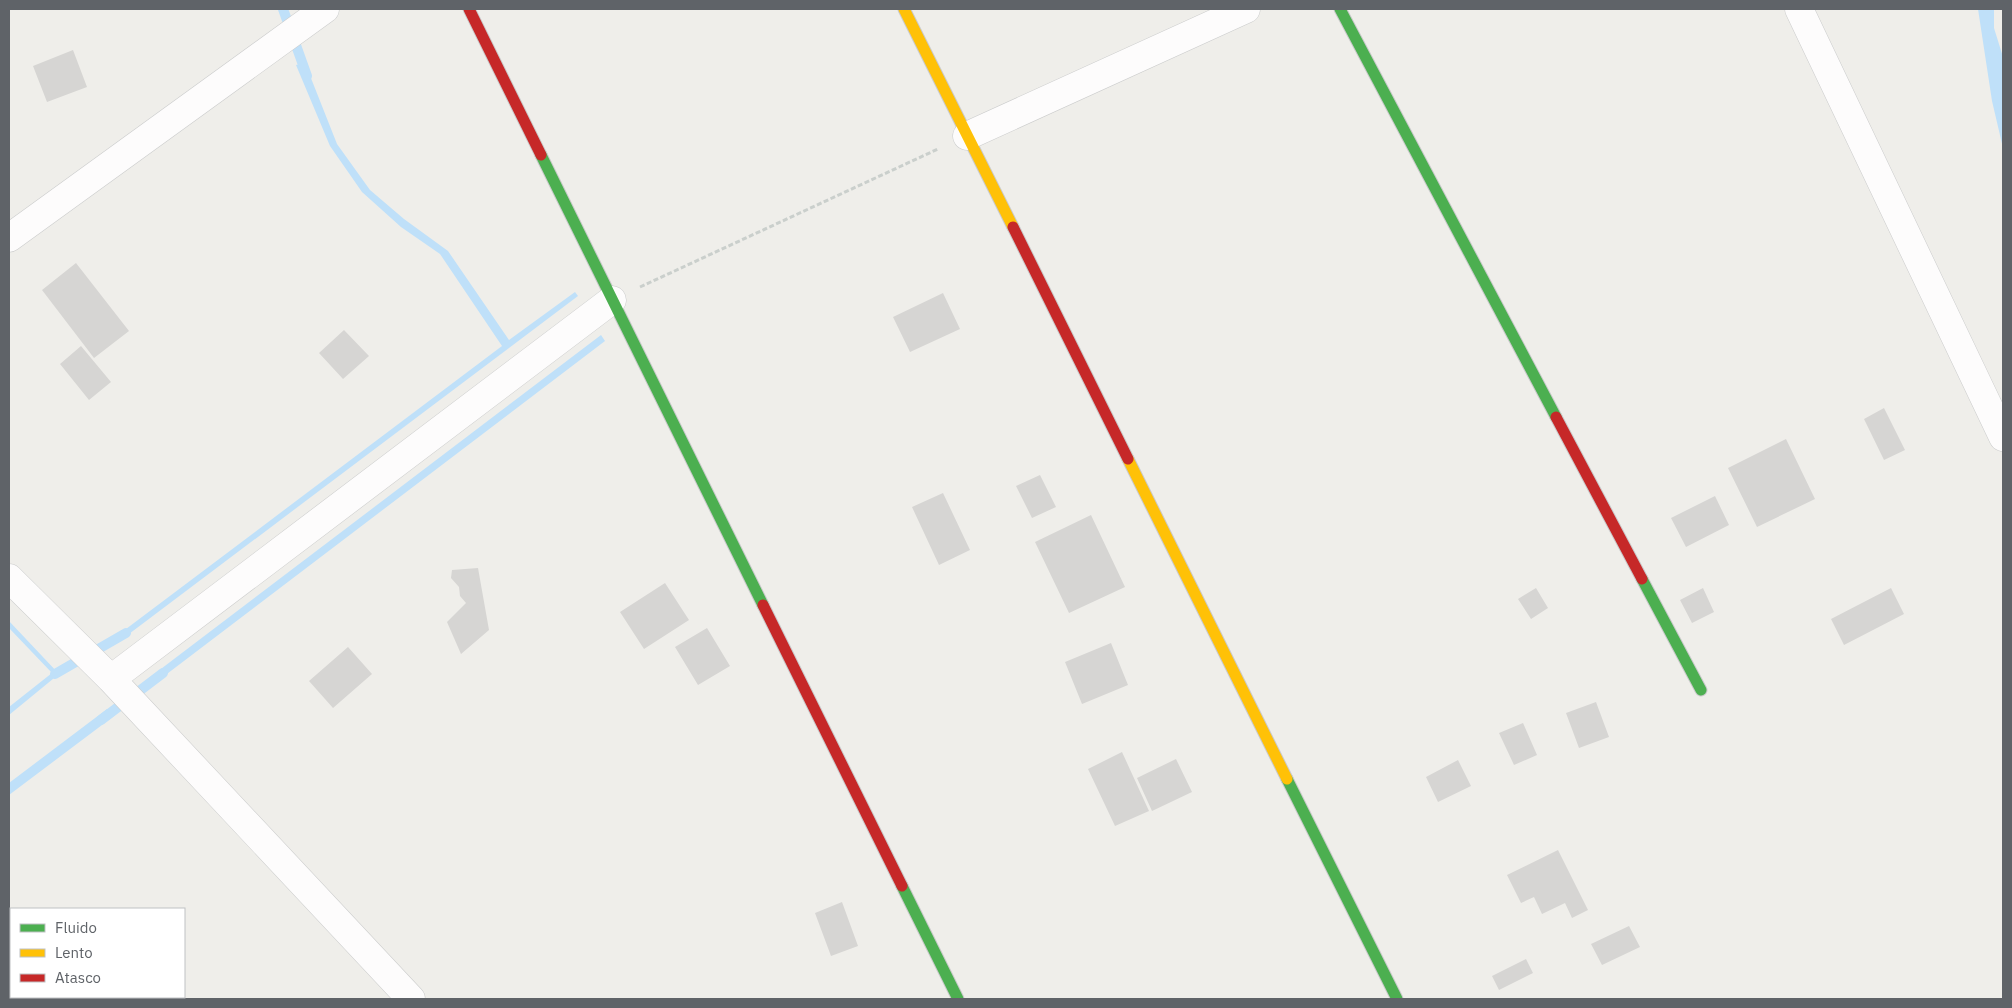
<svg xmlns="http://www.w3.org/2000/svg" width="2012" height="1008" font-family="'IBM Plex Sans',sans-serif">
  <rect width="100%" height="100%" fill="#efeeea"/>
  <path fill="#bfe0f9" d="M 1978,9 L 1994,9 L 1994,28 L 2003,57 L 2003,148 L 1992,101 Z
    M 305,63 L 337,144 L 370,190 L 404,219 L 448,251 L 509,340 L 575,292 L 578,296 L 117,643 L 114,638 L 502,346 L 440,254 L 401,227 L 362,192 L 330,146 L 296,65 Z
    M 601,335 L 605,341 L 155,683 L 149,678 Z
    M 9,621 L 59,674 L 9,715 L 9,707 L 52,673 L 9,628 Z
    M 107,709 L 114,716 L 9,795 L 9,783 Z"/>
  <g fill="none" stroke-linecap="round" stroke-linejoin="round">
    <path stroke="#bfe0f9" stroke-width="10" d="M 283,9 L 307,76
      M 55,674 L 126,633
      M 101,720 L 163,673"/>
  </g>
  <path fill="#d6d5d3" d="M 73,50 L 87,87 L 47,102 L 33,66 Z
    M 76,263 L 129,331 L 94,358 L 42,290 Z
    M 943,293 L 960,329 L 910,352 L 893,317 Z
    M 344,330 L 369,356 L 343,379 L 319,353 Z
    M 81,346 L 111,382 L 89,400 L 60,364 Z
    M 1884,408 L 1905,450 L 1884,460 L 1864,419 Z
    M 1786,439 L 1815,499 L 1757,527 L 1728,468 Z
    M 1040,475 L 1056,507 L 1032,518 L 1016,486 Z
    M 943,493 L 970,550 L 939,565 L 912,507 Z
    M 1715,496 L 1729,525 L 1686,547 L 1671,518 Z
    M 1091,515 L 1125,587 L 1069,613 L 1035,542 Z
    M 478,568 L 489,630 L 461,654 L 447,622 L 466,603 L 460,596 L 459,587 L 451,578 L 452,570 Z
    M 665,583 L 689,620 L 644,649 L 620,612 Z
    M 1536,588 L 1548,608 L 1531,619 L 1518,599 Z
    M 1703,588 L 1714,612 L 1692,623 L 1680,600 Z
    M 1891,588 L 1904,614 L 1844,645 L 1831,619 Z
    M 707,628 L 730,666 L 698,685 L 675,647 Z
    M 1111,643 L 1128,685 L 1082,704 L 1065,662 Z
    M 348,647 L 372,674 L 333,708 L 309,681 Z
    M 1596,702 L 1609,737 L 1579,748 L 1566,713 Z
    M 1523,723 L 1537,755 L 1514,765 L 1499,733 Z
    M 1122,752 L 1149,811 L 1115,826 L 1088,769 Z
    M 1176,759 L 1192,792 L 1152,811 L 1137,778 Z
    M 1458,760 L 1471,786 L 1438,802 L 1426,777 Z
    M 1558,850 L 1588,910 L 1572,918 L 1565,903 L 1542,914 L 1534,897 L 1521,903 L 1507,875 Z
    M 842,902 L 858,946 L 831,956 L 815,913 Z
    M 1629,926 L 1640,947 L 1602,965 L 1591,944 Z
    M 1526,959 L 1533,973 L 1499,990 L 1492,976 Z"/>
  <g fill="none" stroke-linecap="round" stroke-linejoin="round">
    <g stroke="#cbcccc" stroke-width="29">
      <path id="street" d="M 1799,9 L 2003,437
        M 967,136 L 1246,9
        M 9,238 L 325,9
        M 9,578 L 111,679 L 411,999
        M 111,679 L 612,300"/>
    </g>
    <g stroke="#cacacb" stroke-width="13">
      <path id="fast" d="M 1340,9 L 1556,417
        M 541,155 L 763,605
        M 1642,579 L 1701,690
        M 1287,779 L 1397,999
        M 902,886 L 958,999"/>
    </g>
    <g stroke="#cacacb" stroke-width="13">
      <path id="slow" d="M 904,9 L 1013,227
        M 1128,459 L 1287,779"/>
    </g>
    <g stroke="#cacacb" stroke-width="13">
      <path id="jam" d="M 469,9 L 541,155
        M 1013,227 L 1128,459
        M 1556,417 L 1642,579
        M 763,605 L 902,886"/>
    </g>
    <path stroke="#cacfcc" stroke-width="3" stroke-dasharray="5 2.5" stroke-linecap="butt" d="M 640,287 L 938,149"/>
    <use href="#street" stroke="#fdfcfc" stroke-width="28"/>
    <use href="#fast" stroke="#4caf50" stroke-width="11"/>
    <use href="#slow" stroke="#ffc107" stroke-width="11"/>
    <use href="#jam" stroke="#c62828" stroke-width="11"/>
  </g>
  <rect width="2012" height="1008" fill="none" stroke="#5f6368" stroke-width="20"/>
  <rect x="10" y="908" width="175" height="90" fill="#ffffff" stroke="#bfc1c3"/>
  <rect x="20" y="924" width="25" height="8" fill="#4caf50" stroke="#bfc1c3"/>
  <text x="55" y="933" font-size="15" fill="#5f6368">Fluido</text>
  <rect x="20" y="949" width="25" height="8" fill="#ffc107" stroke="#bfc1c3"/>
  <text x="55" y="958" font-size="15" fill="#5f6368">Lento</text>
  <rect x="20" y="974" width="25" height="8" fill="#c62828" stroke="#bfc1c3"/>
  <text x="55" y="983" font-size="15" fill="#5f6368">Atasco</text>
</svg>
